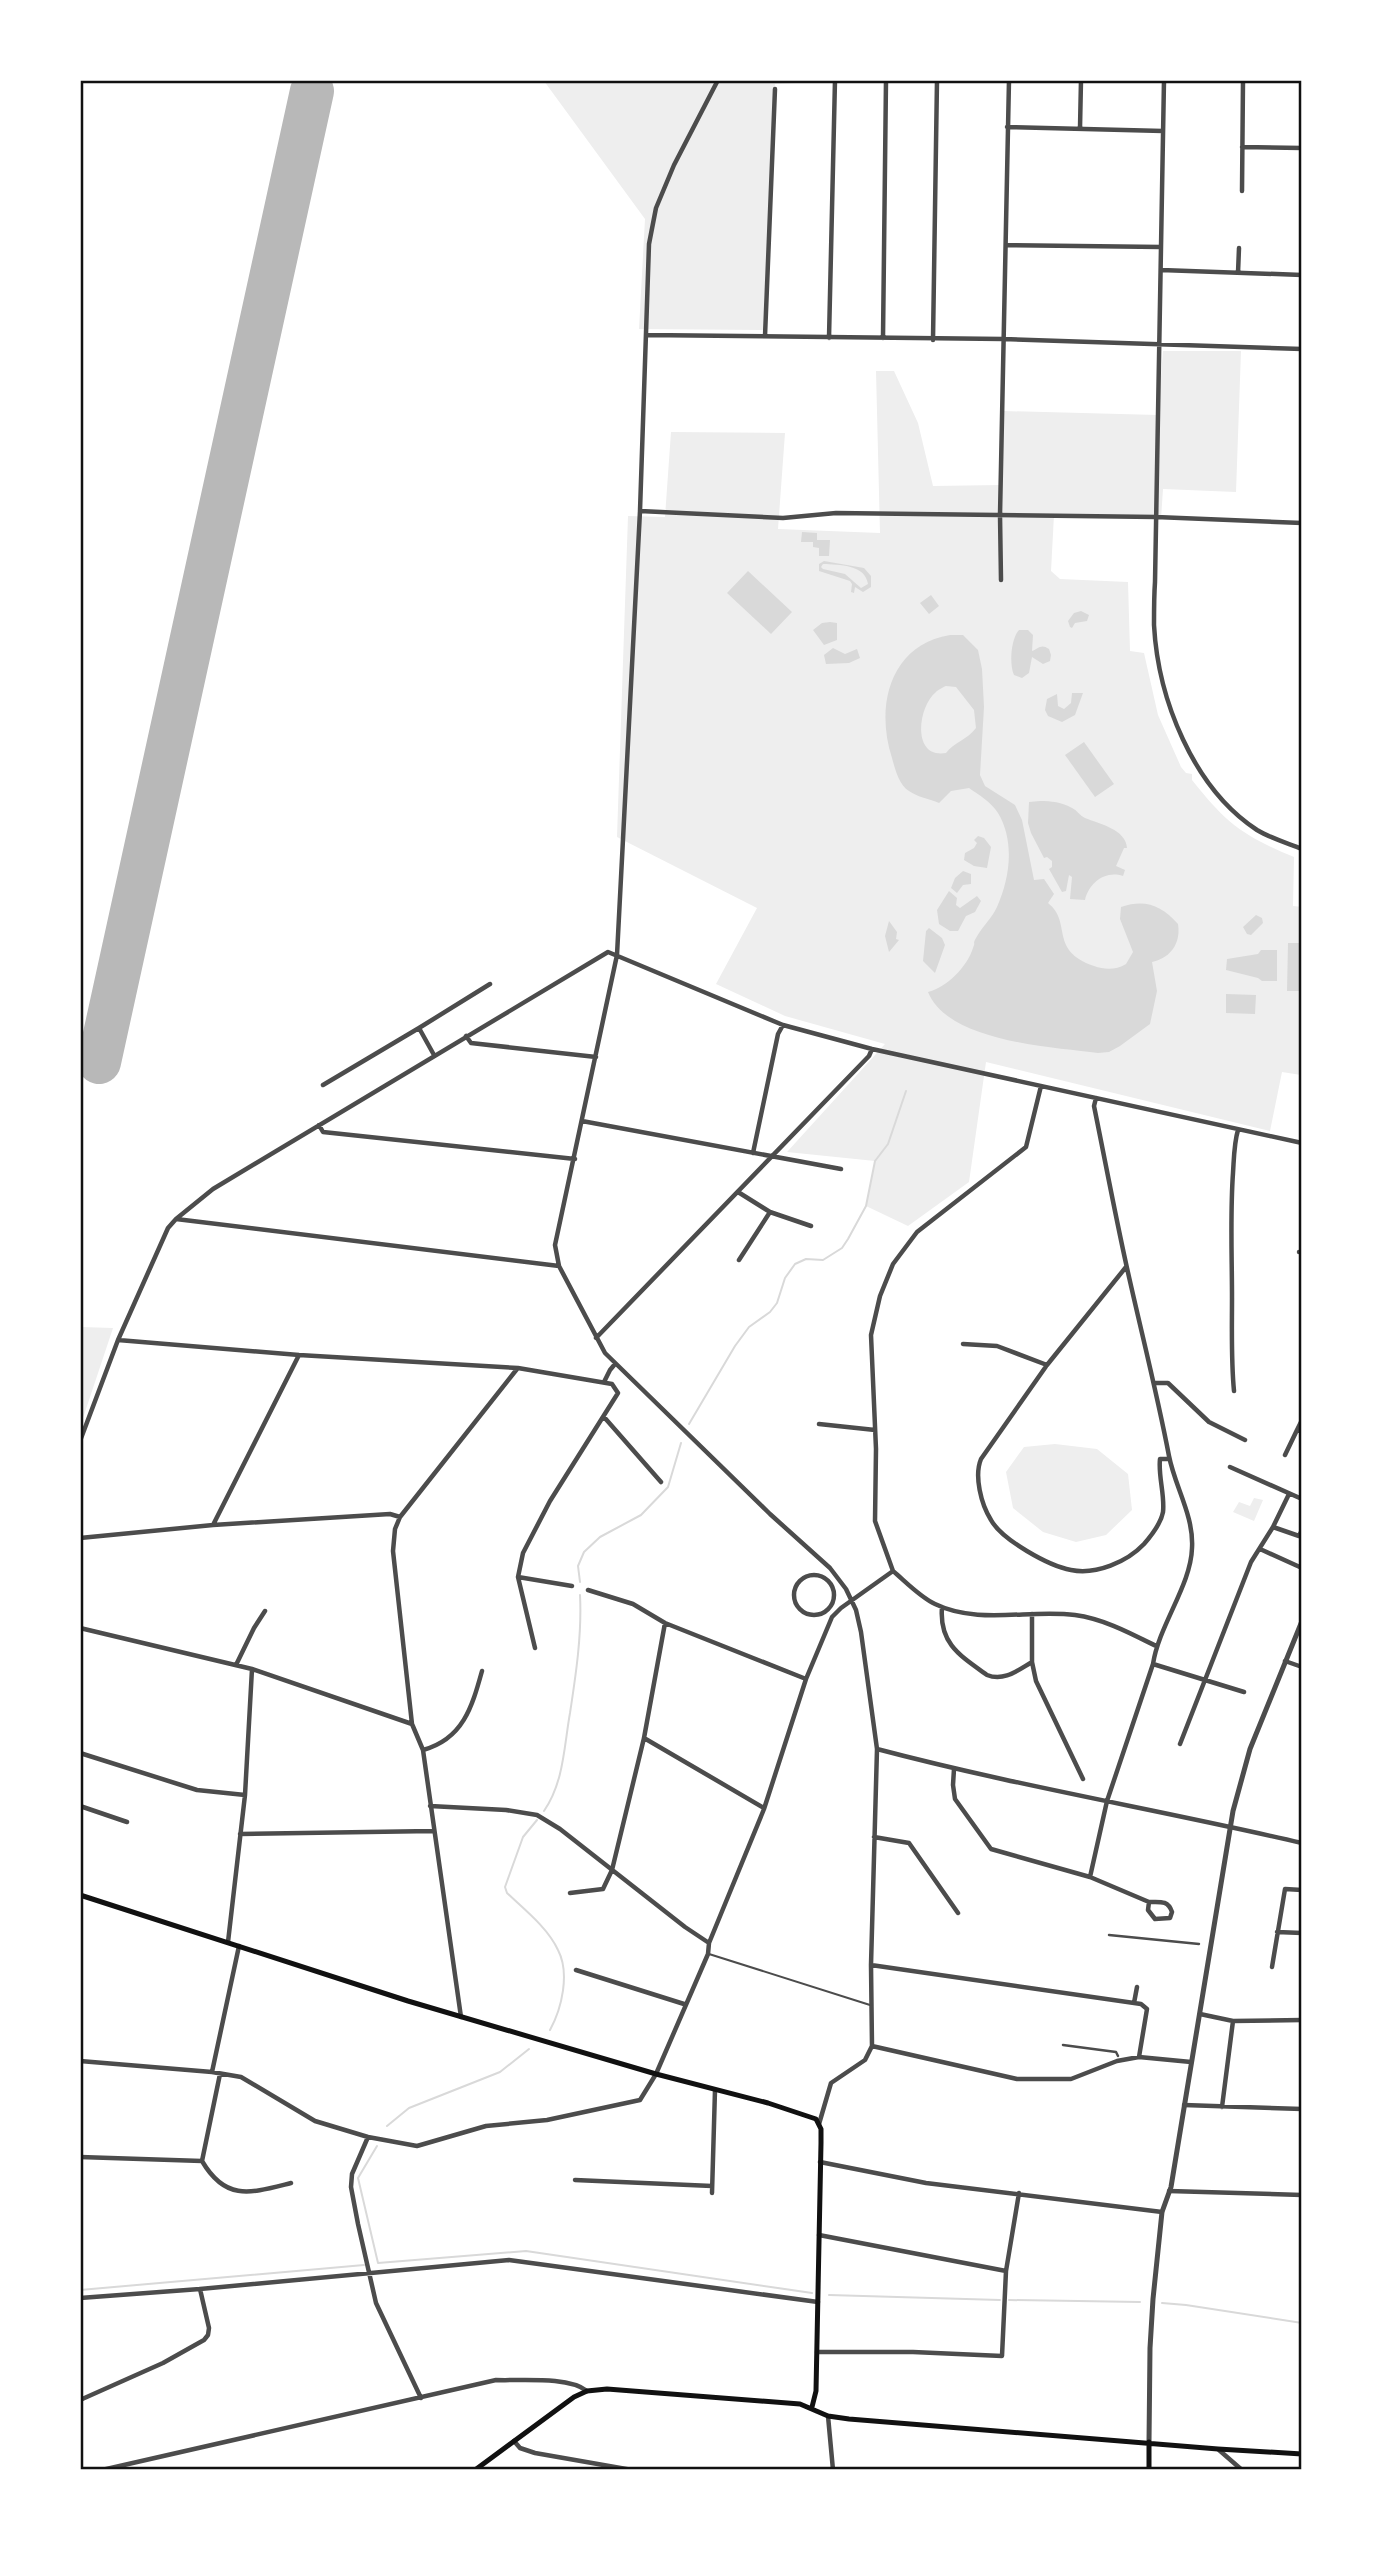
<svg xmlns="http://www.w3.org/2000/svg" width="1382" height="2550" font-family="'Alegreya Sans',sans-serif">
  <rect width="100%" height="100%" fill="#fff"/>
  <path fill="#eee" d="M 544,81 L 837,81 L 775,84 L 763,330 L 639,329 L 645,219 Z
    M 1163,351 L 1241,351 L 1236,492 L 1163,489 L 1161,519 L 1054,515 L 1051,571 L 1060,579 L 1128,582 L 1130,651 L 1144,653 L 1158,715 L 1181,767 L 1186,773 L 1192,774 L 1192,780 C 1226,823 1243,836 1294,857 L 1293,906 L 1302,907 L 1301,1075 L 1282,1072 L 1270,1131 L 986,1062 L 969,1182 L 908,1226 L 866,1206 L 875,1161 L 787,1152 L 885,1044 L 785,1016 L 716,984 L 757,908 L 617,837 L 628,516 L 665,517 L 671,432 L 785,433 L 778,529 L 880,533 L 876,371 L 894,371 L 918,423 L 933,486 L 1001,485 L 1003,411 L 1158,415 Z
    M 81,1327 L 113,1328 L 81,1424 L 80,1327 Z
    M 1055,1444 L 1097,1449 L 1128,1474 L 1132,1510 L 1106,1535 L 1076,1542 L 1043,1532 L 1013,1508 L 1006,1472 L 1024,1447 Z
    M 1254,1498 L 1263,1500 L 1254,1521 L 1233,1512 L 1239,1502 L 1250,1506 Z"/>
  <path fill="#d9d9d9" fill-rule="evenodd" d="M 802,532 L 817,533 L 817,540 L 830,540 L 829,556 L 819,556 L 819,548 L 813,547 L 813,542 L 801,542 Z
    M 824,561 L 864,568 L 871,576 L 871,587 L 863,592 L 855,587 L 854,593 L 851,592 L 852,584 L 850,581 L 819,571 L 819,564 ZM 823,564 C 839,565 865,564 868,584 L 861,588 L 845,574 L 823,569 L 821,567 Z
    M 748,571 L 792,612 L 771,634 L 727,593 Z
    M 931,595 L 939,606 L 929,614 L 920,603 Z
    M 1081,611 L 1089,615 L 1087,621 L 1075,623 L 1072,628 L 1070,627 L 1068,621 L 1074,613 Z
    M 830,622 L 837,623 L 837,640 L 824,645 L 813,630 L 822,623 Z
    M 1019,630 L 1028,630 L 1033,635 L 1032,651 C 1038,649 1041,643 1049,649 L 1051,655 L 1050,661 L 1043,664 L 1032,657 L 1029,673 L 1022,678 L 1014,675 C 1009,664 1011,638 1019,630 Z
    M 950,635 L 963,635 L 978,650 L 982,669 L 984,707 L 980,775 L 985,786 L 1015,805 L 1022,820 L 1034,880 L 1044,879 L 1054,894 L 1048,903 C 1073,923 1048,950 1094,966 C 1105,970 1116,970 1126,964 L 1133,952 L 1120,919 L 1121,907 C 1145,899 1161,905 1178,924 C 1181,943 1171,958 1152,962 L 1157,991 L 1150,1024 L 1120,1046 L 1109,1052 L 1098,1053 C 1052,1047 948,1042 928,992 C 947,987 967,967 973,948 C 976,941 972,945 976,938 C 982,927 992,918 997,907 C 1010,878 1015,841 998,813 C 991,802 979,795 969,788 L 951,791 L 939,803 C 930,799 917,797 909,791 C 899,785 895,769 892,758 C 875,706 890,645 950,635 ZM 946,686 L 956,687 L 974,710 L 976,728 C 967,740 954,742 946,753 C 911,759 918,706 936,692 C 936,691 945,686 946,686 Z
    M 833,648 L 845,654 L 857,649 L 860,658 L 849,663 L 826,664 L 824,655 Z
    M 1072,693 L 1083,693 L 1075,715 L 1062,722 L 1048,716 L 1045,710 L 1047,699 L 1057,694 L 1058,706 L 1064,709 L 1071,703 Z
    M 1084,742 L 1114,784 L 1095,797 L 1065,755 Z
    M 1040,801 C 1051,801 1062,802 1072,808 C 1077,810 1079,815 1085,818 C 1099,824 1126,829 1127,848 L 1124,848 L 1116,866 L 1125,870 L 1123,876 C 1105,870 1089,883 1085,900 L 1070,899 L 1072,877 L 1069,875 L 1066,891 L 1062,892 L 1049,869 L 1052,867 L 1052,861 L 1047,857 L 1044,858 L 1031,833 L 1028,823 L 1029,802 Z
    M 978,836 L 984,838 L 991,847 L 987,868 L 974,866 L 964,860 L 965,853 L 974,848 L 977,843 L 974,840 Z
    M 963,871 L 971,874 L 971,884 L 963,885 L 957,893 L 951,888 L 955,878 Z
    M 949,891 L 957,898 L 956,905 L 960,908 L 977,896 L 981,901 L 975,912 L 966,916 L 958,931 L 950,931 L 939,924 L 937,910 Z
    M 1256,915 L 1262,918 L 1263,923 L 1251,935 L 1247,934 L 1243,927 Z
    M 889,921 L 897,932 L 896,939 L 899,940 L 889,952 L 885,936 Z
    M 929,928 L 942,938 L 945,945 L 935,973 L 923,961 L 926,931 Z
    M 1288,943 L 1301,943 L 1301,991 L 1287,991 Z
    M 1261,950 L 1277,950 L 1277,981 L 1262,981 L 1258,978 L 1226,970 L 1227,959 L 1258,954 Z
    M 1226,994 L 1256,995 L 1255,1014 L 1226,1013 Z"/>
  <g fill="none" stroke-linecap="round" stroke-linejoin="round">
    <path stroke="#d9d9d9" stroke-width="2" d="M 689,1424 L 735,1346 L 749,1327 L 770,1312 L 777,1303 L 785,1278 L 795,1264 L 806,1259 L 823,1260 L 842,1248 L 848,1239 L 866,1206 L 875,1161 L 888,1144 L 906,1091
      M 580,1582 L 578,1566 L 584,1552 L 600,1537 L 641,1515 L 668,1487 L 681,1443
      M 544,1811 C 564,1782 564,1746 570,1713 C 576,1674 582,1634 580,1595
      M 537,1820 L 523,1837 L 505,1887 L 507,1893 C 524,1909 548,1928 558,1950 C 570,1973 562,2008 550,2030
      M 387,2126 L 409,2108 L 500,2072 L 529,2049
      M 377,2146 L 358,2178 L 378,2263 L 526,2251 L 812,2293
      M 80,2290 L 364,2265
      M 829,2295 L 1000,2300
      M 1009,2300 L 1140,2302
      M 1162,2303 L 1186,2305 L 1302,2323"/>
    <path stroke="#b8b8b8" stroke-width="44" d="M 99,1062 L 312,91"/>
    <path stroke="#4c4c4c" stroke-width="2" d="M 709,1954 L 870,2005"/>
    <path stroke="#4c4c4c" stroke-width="2.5" d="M 1109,1935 L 1199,1944
      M 1063,2045 L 1116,2052 L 1118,2056"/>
    <path stroke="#4c4c4c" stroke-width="4.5" d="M 718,80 L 674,165 L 656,208 L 649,244 L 640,511 L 617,955 L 555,1245 L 559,1266 L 605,1353 L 770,1514 L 830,1568 L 846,1589 L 856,1610 L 861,1632 L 877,1749 L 871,1965 L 872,2046 L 865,2060 L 831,2083 L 819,2124
      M 1164,80 L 1155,582 C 1154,596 1154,611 1154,625 C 1158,699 1193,788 1257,830 C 1270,838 1287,843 1302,849
      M 1007,127 L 1163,131
      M 1080,128 L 1081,80
      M 1242,147 L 1302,148
      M 1242,191 L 1243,80
      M 1006,245 L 1161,247
      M 1161,270 L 1302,275
      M 1238,273 L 1239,248
      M 646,335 L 1003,339 L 1302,349
      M 765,336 L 775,89
      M 829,338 L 835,80
      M 883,338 L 886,80
      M 933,340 L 937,80
      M 640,511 L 783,518 L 836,513 L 1156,517 L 1302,523
      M 1001,580 L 1000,515 L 1009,80
      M 419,1028 L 490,984
      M 466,1036 L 471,1043 L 596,1057
      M 323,1085 L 419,1028 L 434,1055
      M 582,1121 L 841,1169
      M 319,1125 L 323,1132 L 575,1159
      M 753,1153 L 778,1034 L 783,1025
      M 738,1192 L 770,1212 L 811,1226
      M 176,1219 L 559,1266
      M 1299,1252 L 1302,1252
      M 739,1260 L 770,1212
      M 1126,1267 L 1047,1365 L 981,1459 C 974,1476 981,1504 991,1520 C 1002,1540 1049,1566 1071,1570 C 1096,1575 1127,1562 1144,1544 C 1151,1536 1161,1523 1163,1512 C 1165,1495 1158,1476 1160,1459 L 1169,1459
      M 596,1338 L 869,1056 L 872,1049
      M 118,1340 L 299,1355 L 518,1368 L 612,1384 L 618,1393 L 550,1501 L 523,1553 L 518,1577 L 535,1648
      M 963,1344 L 997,1346 L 1047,1365
      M 604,1382 L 610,1370 L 615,1364
      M 1155,1383 L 1168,1383 L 1209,1422 L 1245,1440
      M 1234,1391 C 1231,1360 1232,1330 1232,1298 C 1232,1256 1230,1215 1233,1173 C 1234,1158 1234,1143 1238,1130
      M 604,1417 L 661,1482
      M 1302,1420 L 1297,1430 L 1302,1431
      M 819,1424 L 875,1430
      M 80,1441 L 118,1340 L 168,1228 L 176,1219 L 213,1189 L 608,952 L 783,1025 L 872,1049 L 1302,1143
      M 1285,1455 L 1297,1430
      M 1230,1467 L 1302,1499
      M 213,1525 L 299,1355
      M 1273,1527 L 1299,1536 L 1302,1530
      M 80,1538 L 213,1525 L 390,1514 L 400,1517
      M 1260,1549 L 1302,1568
      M 893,1571 L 875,1521 L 876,1449 L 871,1335 L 880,1296 L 893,1264 L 917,1232 L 1026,1147 L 1041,1086
      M 893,1571 C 906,1582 920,1597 935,1604 C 978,1625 1030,1609 1075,1615 C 1104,1619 1130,1633 1156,1646
      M794 1595a20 20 0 1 1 40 0a20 20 0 1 1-40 0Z
      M 518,1577 L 572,1586
      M 588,1590 L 633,1604 L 665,1623 L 806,1679
      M 942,1607 C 939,1643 959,1655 987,1675 C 1004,1682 1018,1670 1032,1662
      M 1032,1614 L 1032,1662 L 1036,1681 L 1083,1779
      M 80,1628 L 252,1669 L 412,1724
      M 1285,1661 L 1302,1667
      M 1153,1664 L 1244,1692
      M 236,1665 L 254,1628 L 265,1611
      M 644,1738 L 764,1808
      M 1180,1744 L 1251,1562 L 1273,1527 L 1289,1494
      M 877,1749 C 1017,1786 1160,1810 1302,1843
      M 423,1750 C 463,1739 472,1707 482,1671
      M 80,1753 L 197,1790 L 245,1795
      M 954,1769 L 953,1785 L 955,1799 L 991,1849 L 1090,1877 L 1149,1902 L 1148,1910 L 1155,1919 L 1170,1918 L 1172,1912 C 1168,1900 1160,1902 1149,1902
      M 80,1806 L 127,1822
      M 430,1806 L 506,1810 L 537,1815 L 560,1829 L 685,1927 L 709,1943
      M 240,1834 L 433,1831
      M 874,1837 L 909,1843 L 958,1913
      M 1090,1877 L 1107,1801 L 1153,1664 C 1159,1625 1191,1585 1192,1548 C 1194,1516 1175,1487 1169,1456 C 1157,1393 1141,1331 1127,1268 C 1115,1214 1105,1160 1094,1106 L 1096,1098
      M 570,1893 L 603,1889 L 612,1870 L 644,1738 L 665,1623
      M 1277,1932 L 1302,1933
      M 228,1942 L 245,1795 L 252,1669
      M 871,1965 L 1141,2004 L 1147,2009 L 1139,2057
      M 1272,1967 L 1285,1889 L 1302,1890
      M 576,1970 L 684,2004
      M 1134,2003 L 1137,1987
      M 1200,2014 L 1233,2021 L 1302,2020
      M 461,2017 L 423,1750 L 412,1724 L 393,1551 L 395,1529 L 400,1517 L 517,1369
      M 872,2046 L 1017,2079 L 1071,2079 L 1117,2061 L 1139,2057 L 1191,2062
      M 80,2061 L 212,2072 L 241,2077 L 315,2121 L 368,2137 L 417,2146 L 486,2126 L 547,2120 L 640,2100 L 656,2074 L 708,1954 L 709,1943 L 764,1809 L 806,1679 L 832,1617 L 841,1608 L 893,1571
      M 212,2072 L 239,1946
      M 220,2074 L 202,2161 C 226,2202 251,2193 291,2183
      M 1184,2105 L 1302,2109
      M 1222,2107 L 1233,2021
      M 368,2137 L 352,2174 L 351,2187 L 358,2224 L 376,2303 L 421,2398
      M 80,2157 L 202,2161
      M 820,2162 L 926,2183 L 1162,2212
      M 575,2180 L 712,2186
      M 1169,2191 L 1302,2195
      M 712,2193 L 715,2090
      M 819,2235 L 1006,2271
      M 80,2298 L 200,2289 L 509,2260 L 818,2302
      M 817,2352 L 913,2352 L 1002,2356 L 1006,2271 L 1019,2193
      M 80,2400 L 163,2363 L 204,2340 L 208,2335 L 209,2328 L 200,2289
      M 828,2416 L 833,2470
      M 514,2441 L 520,2448 L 535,2453 L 632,2470
      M 1219,2450 L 1242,2470
      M 102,2470 L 496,2380 C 520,2381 568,2376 587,2391"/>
    <path stroke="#4c4c4c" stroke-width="5" d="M 1149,2442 L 1150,2348 L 1153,2299 L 1162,2212 L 1171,2187 L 1233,1811 L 1250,1749 L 1302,1621"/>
    <path stroke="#111" stroke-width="5" d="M 80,1895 L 408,2001 L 656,2074 L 768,2103 L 816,2119 L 821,2129 L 821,2143 L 816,2391 L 812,2407
      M 1149,2442 L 1149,2470
      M 475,2470 L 574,2397 L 587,2391 L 607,2389 L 800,2404 L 828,2416 L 849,2419 L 1218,2449 L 1302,2454"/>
  </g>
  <rect width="1382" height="2550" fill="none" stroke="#ffffff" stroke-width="164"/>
  <rect x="82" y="82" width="1218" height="2386" fill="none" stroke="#111" stroke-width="2.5"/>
</svg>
